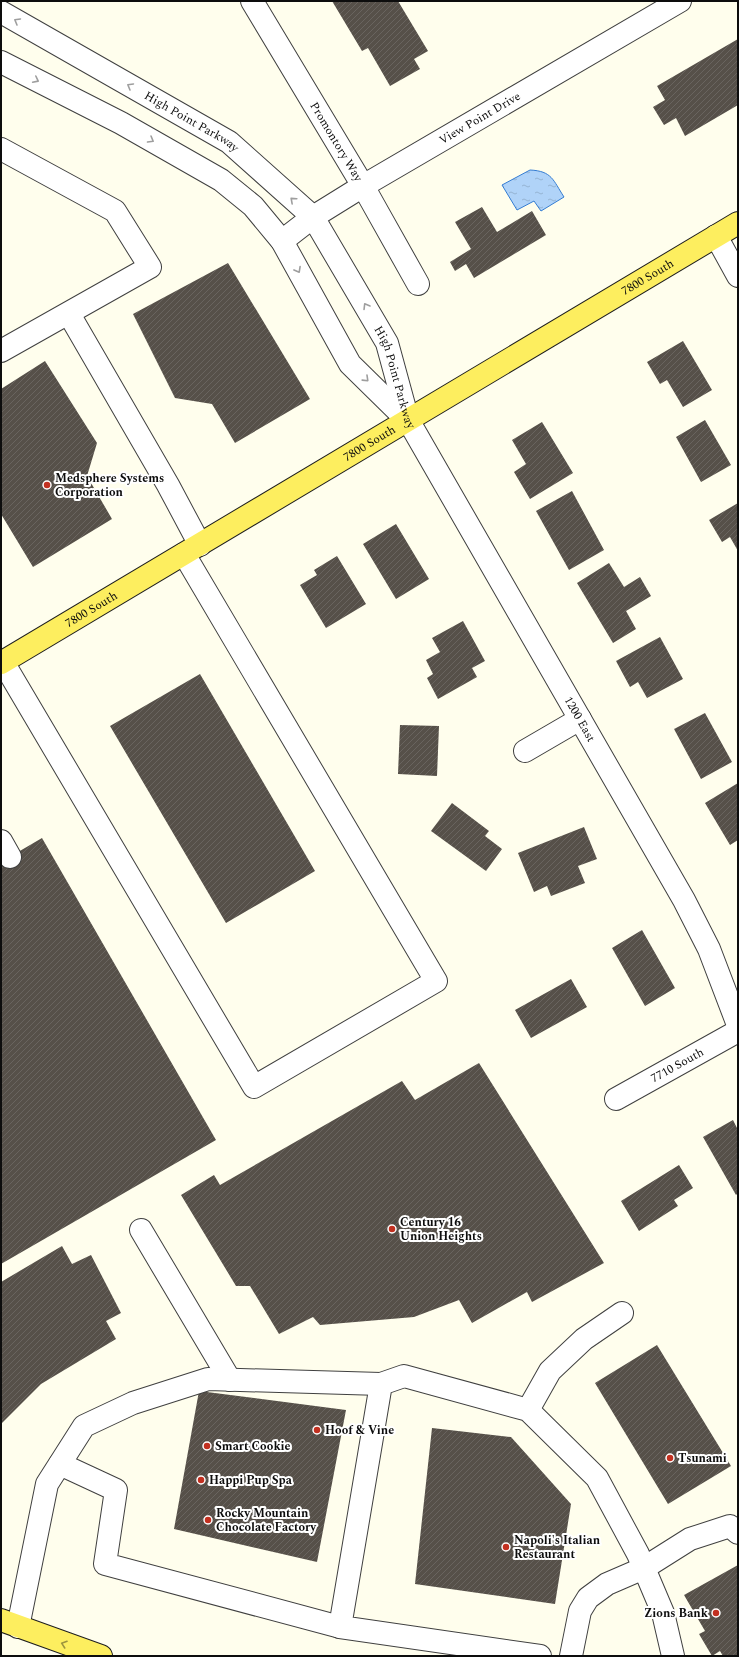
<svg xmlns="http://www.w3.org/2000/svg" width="739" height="1657" font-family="Spectral,serif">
  <defs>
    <pattern id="water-ripples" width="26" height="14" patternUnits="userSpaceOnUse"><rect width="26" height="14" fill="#b0d3f8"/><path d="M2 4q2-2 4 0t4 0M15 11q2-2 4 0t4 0" fill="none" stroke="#96b4d3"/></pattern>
    <pattern id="building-hatch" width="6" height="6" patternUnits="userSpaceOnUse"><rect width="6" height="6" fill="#565049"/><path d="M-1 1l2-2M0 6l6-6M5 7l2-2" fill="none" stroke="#69645f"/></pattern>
  </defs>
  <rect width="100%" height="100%" fill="#fffeed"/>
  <path fill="url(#water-ripples)" stroke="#347cd2" d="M 530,170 C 552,171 553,180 564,197 L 541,211 L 534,201 L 517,210 L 502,185 Z"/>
  <path fill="url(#building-hatch)" d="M 332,1 L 398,1 L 428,51 L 414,59 L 420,69 L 390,86 L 368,48 L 362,51 Z
    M 738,39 L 738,105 L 685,136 L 676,118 L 664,125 L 653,107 L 665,100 L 657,86 Z
    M 482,207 L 497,232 L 532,211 L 546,235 L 474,278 L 466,264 L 455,271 L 450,262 L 471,249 L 455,222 Z
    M 228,263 L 310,399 L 235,443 L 212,404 L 175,398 L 133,314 Z
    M 683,341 L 712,390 L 683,407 L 667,380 L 660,384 L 647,362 Z
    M 45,361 L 97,443 L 87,476 L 112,519 L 33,567 L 1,514 L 1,389 Z
    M 705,420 L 731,465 L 701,482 L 676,437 Z
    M 542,422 L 573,473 L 530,499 L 514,472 L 526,464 L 512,440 Z
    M 572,491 L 604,550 L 569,570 L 536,511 Z
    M 738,503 L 738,551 L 730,537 L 722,542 L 709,520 Z
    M 396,524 L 429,579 L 396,599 L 363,544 Z
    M 337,556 L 366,604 L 326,628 L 300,585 L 317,575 L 314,570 Z
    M 609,563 L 624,587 L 640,577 L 651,596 L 626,611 L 636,629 L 613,643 L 577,583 Z
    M 463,621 L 485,661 L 472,668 L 477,677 L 438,699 L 427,678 L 433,674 L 426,660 L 440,652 L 432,638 Z
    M 660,637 L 683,679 L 647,698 L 638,682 L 630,687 L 616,661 Z
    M 200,674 L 315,871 L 226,923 L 110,726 Z
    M 705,713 L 732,762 L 701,779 L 674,729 Z
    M 400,725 L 439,726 L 437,776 L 398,774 Z
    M 738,783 L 738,840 L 730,845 L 705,803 Z
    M 452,803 L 489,831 L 485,836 L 502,849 L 486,871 L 431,831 Z
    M 584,827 L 597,859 L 578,866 L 585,883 L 551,896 L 547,886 L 534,892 L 518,853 Z
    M 42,838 L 216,1140 L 1,1264 L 1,862 Z
    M 642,930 L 675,988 L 645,1006 L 612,948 Z
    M 571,979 L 587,1007 L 531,1038 L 515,1010 Z
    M 479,1063 L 604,1263 L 532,1302 L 527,1292 L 472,1323 L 459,1300 L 414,1317 L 320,1325 L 313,1317 L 279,1334 L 250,1286 L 236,1286 L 181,1195 L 214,1175 L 220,1185 L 402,1081 L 415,1100 Z
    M 733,1120 L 738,1130 L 738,1193 L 736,1195 L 703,1137 Z
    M 679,1165 L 693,1188 L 674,1200 L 678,1206 L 639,1231 L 621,1201 Z
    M 62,1246 L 72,1264 L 91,1255 L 121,1313 L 106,1321 L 116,1339 L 41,1384 L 1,1424 L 1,1282 Z
    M 657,1345 L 731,1466 L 668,1504 L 595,1383 Z
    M 199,1391 L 346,1410 L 317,1562 L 174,1529 Z
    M 432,1428 L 511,1437 L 571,1504 L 555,1604 L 415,1584 Z
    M 738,1565 L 738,1656 L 723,1656 L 720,1651 L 712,1656 L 699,1634 L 705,1631 L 684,1595 Z"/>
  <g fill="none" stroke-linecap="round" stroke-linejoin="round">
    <g stroke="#404040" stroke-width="24">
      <g id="minor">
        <path id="s1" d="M 252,1 L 363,186 L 418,284"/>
        <path id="s2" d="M 1,12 L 229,142 L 313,217 L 387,343 L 408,420 L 684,900 L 709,949 L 738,1025"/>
        <path d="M 1,62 L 121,123 L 221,180 L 253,206 L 282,241 L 350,364 L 407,420"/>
        <path d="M 1,149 L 115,211 L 150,267 L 1,351"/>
        <path d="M 716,236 L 738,276"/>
        <path id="s3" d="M 282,241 L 313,217 L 363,186 L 680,1"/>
        <path d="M 69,314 L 168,485 L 200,545"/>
        <path d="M 3,662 L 254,1087 L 436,981 L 184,554"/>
        <path d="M 525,751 L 580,719"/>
        <path d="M 1,841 L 10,857"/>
        <path id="s4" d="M 616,1099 L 738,1031"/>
        <path d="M 141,1230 L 230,1380"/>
        <path d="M 528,1410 L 550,1371 L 584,1339 L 622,1313"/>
        <path d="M 60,1464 L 116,1490 L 105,1564 L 340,1627"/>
        <path d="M 18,1627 L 47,1484 L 84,1426 L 133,1403 L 208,1379 L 381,1384"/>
        <path d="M 540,1656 L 340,1627 L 381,1384 L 404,1376 L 528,1410 L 597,1478 L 638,1554 L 663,1613 L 673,1656"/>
        <path d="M 571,1656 L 580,1611 L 588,1598 L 607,1584 L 644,1568 L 690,1539 L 730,1526 L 738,1533"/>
      </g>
    </g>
    <g stroke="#1e1e1e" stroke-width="24">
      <g id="major">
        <path id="s5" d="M 1,663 L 738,223"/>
        <path d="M 1,1620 L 101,1656"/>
      </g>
    </g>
    <use href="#minor" stroke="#fff" stroke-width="22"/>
    <use href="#major" stroke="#fdee5f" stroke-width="22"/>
  </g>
  <defs><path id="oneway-chevron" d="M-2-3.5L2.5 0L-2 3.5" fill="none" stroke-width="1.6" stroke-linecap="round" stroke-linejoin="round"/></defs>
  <g stroke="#9e9e9e">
    <use href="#oneway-chevron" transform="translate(17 21) rotate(-150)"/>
    <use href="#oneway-chevron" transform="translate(36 80) rotate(27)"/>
    <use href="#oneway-chevron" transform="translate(130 86) rotate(-150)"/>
    <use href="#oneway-chevron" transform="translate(151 140) rotate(30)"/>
    <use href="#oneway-chevron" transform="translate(293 200) rotate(-138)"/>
    <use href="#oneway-chevron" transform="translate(298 270) rotate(61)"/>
    <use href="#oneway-chevron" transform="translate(366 306) rotate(-121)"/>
    <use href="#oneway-chevron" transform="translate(366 379) rotate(44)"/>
  </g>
  <use stroke="#9d943e" href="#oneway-chevron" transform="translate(64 1644) rotate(-161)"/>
  <g fill="#c23020" stroke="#fff" stroke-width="1.5">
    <circle cx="47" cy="485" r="4"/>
    <circle cx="392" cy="1229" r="4"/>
    <circle cx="317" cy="1430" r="4"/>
    <circle cx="207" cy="1446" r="4"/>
    <circle cx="670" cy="1458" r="4"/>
    <circle cx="201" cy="1480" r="4"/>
    <circle cx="208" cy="1520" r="4"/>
    <circle cx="506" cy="1547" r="4"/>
    <circle cx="716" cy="1613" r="4"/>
  </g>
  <g text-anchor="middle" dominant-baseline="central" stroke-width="4" stroke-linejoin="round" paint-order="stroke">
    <g font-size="12" fill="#0d0d0d" stroke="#fff">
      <text stroke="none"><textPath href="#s3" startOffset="233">View Point Drive</textPath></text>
      <text stroke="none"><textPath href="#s2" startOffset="220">High Point Parkway</textPath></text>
      <text stroke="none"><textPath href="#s1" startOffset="164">Promontory Way</textPath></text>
      <text stroke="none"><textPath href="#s5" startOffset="753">7800 South</textPath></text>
      <text stroke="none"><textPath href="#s2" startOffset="556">High Point Parkway</textPath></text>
      <text stroke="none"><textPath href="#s5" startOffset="429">7800 South</textPath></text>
      <text stroke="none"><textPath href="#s5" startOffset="105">7800 South</textPath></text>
      <text stroke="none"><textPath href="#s2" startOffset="946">1200 East</textPath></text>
      <text stroke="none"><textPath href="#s4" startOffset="70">7710 South</textPath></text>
    </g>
    <g font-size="12" font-weight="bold" fill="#0d0d0d" stroke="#fff" text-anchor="start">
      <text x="55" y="478">Medsphere Systems<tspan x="55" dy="14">Corporation</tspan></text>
      <text x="400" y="1222">Century 16<tspan x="400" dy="14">Union Heights</tspan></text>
      <text x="325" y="1430">Hoof &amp; Vine</text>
      <text x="215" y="1446">Smart Cookie</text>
      <text x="678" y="1458">Tsunami</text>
      <text x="209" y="1480">Happi Pup Spa</text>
      <text x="216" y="1513">Rocky Mountain<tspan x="216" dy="14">Chocolate Factory</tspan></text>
      <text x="514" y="1540">Napoli's Italian<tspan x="514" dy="14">Restaurant</tspan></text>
      <text x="708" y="1613" text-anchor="end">Zions Bank</text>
    </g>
  </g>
  <rect width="739" height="1657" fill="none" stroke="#0d0d0d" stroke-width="4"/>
</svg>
